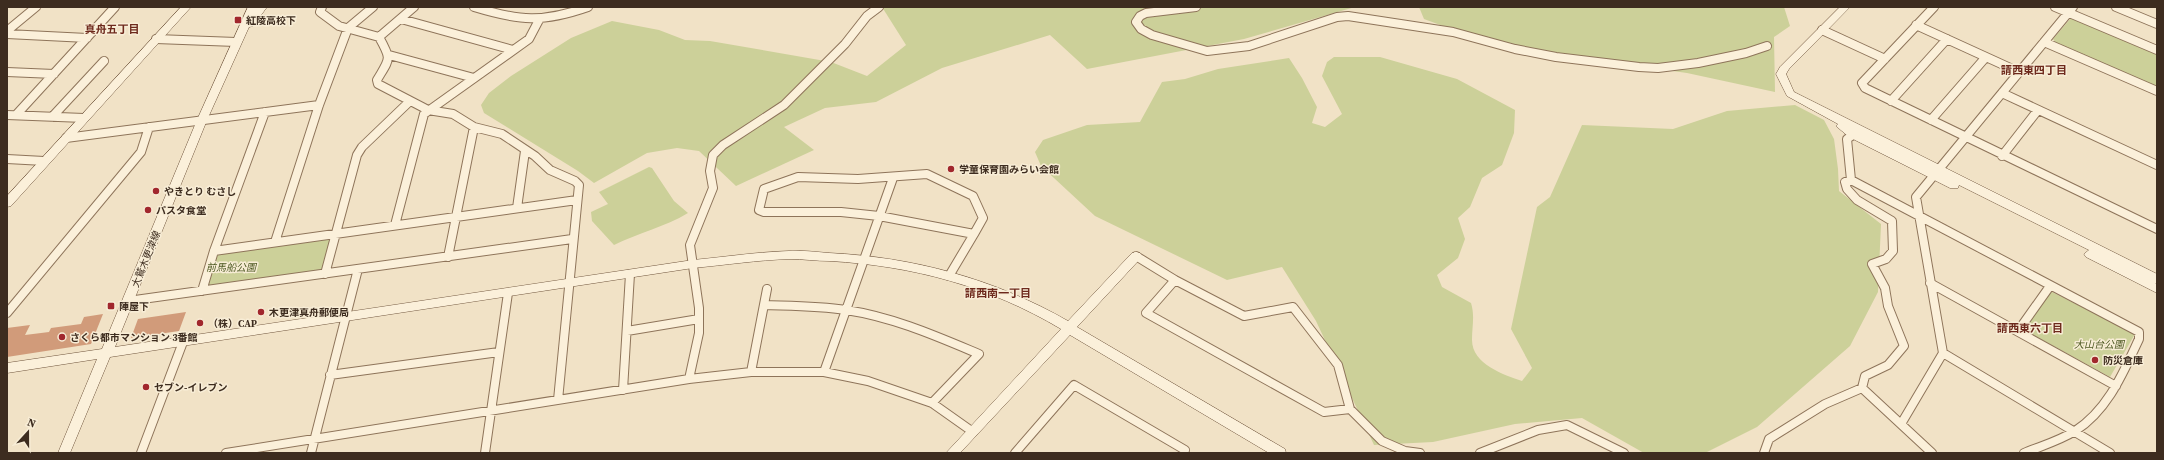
<svg xmlns="http://www.w3.org/2000/svg" width="2164" height="460" font-family="'Source Serif 4','Noto Sans JP',serif">
  <rect width="100%" height="100%" fill="#f1e2c6"/>
  <path fill="#ccd099" d="M 882,7 L 1355,7 L 1244,39 L 1087,69 L 1050,35 L 942,68 L 876,102 L 825,108 L 784,127 L 814,150 L 736,186 L 699,151 L 677,148 L 647,153 L 594,183 L 578,171 L 484,113 L 481,105 L 489,93 L 511,76 L 571,38 L 612,21 L 659,30 L 685,40 L 710,41 L 831,62 L 867,76 L 906,45 Z
    M 1419,7 L 1784,7 L 1790,26 L 1774,37 L 1775,92 L 1687,73 L 1500,47 L 1424,19 Z
    M 2071,18 L 2077,19 L 2157,53 L 2157,87 L 2056,43 L 2053,39 Z
    M 1334,57 L 1380,57 L 1457,79 L 1515,110 L 1514,133 L 1502,165 L 1482,178 L 1470,207 L 1458,218 L 1465,239 L 1458,258 L 1437,275 L 1442,287 L 1471,303 C 1475,316 1472,326 1472,340 C 1472,364 1504,375 1522,381 L 1532,368 L 1511,329 L 1537,207 L 1550,197 L 1582,125 L 1673,129 L 1727,111 L 1795,105 L 1824,120 L 1834,139 L 1838,169 L 1839,191 L 1881,224 L 1878,292 L 1850,346 L 1757,427 L 1705,453 L 1644,453 L 1582,418 L 1515,424 L 1433,442 L 1374,445 L 1316,321 L 1282,267 L 1227,280 L 1095,216 L 1041,166 L 1035,152 L 1043,140 L 1087,125 L 1140,122 L 1162,82 L 1185,79 L 1218,69 L 1289,58 L 1302,78 L 1317,107 L 1312,123 L 1325,127 L 1342,114 L 1322,76 L 1327,62 Z
    M 649,167 L 652,168 L 674,201 L 688,213 C 665,227 638,233 614,245 L 592,221 L 591,212 L 608,204 L 599,192 Z
    M 331,236 L 323,272 L 205,289 L 216,252 Z
    M 2050,291 L 2135,334 L 2110,377 L 2024,330 Z"/>
  <path fill="#d19b7a" d="M 186,312 L 179,331 L 131,338 L 138,319 Z
    M 103,314 L 91,344 L 7,357 L 7,328 L 30,325 L 25,335 L 49,332 L 51,328 L 81,324 L 84,317 Z"/>
  <g fill="none" stroke-linecap="round" stroke-linejoin="round">
    <g stroke="#8e745a" stroke-width="10">
      <path id="street" d="M 322,7 L 320,12 L 339,26 L 379,37 C 392,60 390,58 377,80 L 378,84 L 428,110 L 453,114 L 474,127 L 502,134 L 535,156 L 550,170 L 575,181 L 579,185 L 558,400
        M 474,7 C 520,21 542,23 588,7
        M 1196,7 L 1146,13 L 1140,16 L 1136,22 L 1141,29 L 1152,35 L 1207,51 L 1249,46 L 1337,17 L 1348,16 L 1453,32 L 1515,49 L 1556,57 L 1639,67 L 1658,68 L 1698,63 L 1746,53 L 1767,46
        M 1934,7 L 1862,83 L 1865,88 L 2157,229
        M 2055,7 L 2157,50
        M 2116,7 L 2157,24
        M 401,19 L 513,50
        M 1916,25 L 2019,72
        M 1822,30 L 1885,59
        M 7,31 L 36,7
        M 7,34 L 87,38
        M 379,37 L 414,7
        M 156,39 L 236,42
        M 2044,42 L 2157,91
        M 389,55 L 474,78
        M 7,72 L 54,74
        M 2002,93 L 2157,165
        M 1891,101 L 1947,39
        M 7,115 L 84,118
        M 16,115 L 115,7
        M 52,117 L 104,61
        M 1931,120 L 1986,57
        M 66,138 L 319,105
        M 2002,156 L 2038,110
        M 7,159 L 44,161
        M 927,174 L 973,196 L 983,218 L 974,234 L 879,216 L 841,212 L 764,212 L 759,210 L 764,189 L 798,177 L 858,179 Z
        M 1851,180 L 1847,139 L 1853,135
        M 517,208 L 525,151
        M 395,225 L 424,114 L 529,39 L 539,20
        M 275,242 L 319,105 L 348,28 L 373,7
        M 214,251 L 577,200
        M 1136,256 L 1175,280 L 1244,316 L 1293,307 L 1338,365 L 1350,409 L 1382,441 L 1405,451 L 1420,453
        M 448,257 L 474,127
        M 325,274 L 357,155 L 362,147 L 410,101
        M 949,276 L 974,234
        M 1175,280 L 1146,313 L 1324,412 L 1350,409
        M 1930,283 L 2116,386
        M 202,291 L 214,251 L 265,112
        M 128,301 L 572,239
        M 764,305 C 791,306 819,306 846,310 C 893,317 936,336 979,354 L 932,403
        M 7,313 L 141,152 L 149,127
        M 627,331 L 699,319
        M 2018,331 L 2050,286
        M 1943,353 L 2110,453
        M 751,372 L 767,289
        M 824,372 L 893,178
        M 330,375 L 499,352
        M 689,379 L 699,333 L 699,308 L 690,245 L 713,188 L 710,171 L 713,155 L 723,145 L 784,105 L 845,44 L 867,16 L 879,7
        M 1862,388 L 1865,376 L 1888,365 L 1904,346 L 1888,306 L 1885,288 L 1872,264 L 1886,259 L 1893,251 L 1892,221 L 1857,200 L 1847,189 L 1845,182 L 1851,180 L 2139,332 L 2139,339 C 2123,373 2108,410 2075,431 C 2059,441 2041,446 2024,453
        M 623,390 L 630,274
        M 1901,424 L 1943,353 L 1916,197 L 2073,7
        M 141,453 L 183,342
        M 226,453 L 689,379 L 751,372 L 824,372 L 868,381 L 932,403 L 973,432
        M 311,453 L 358,269
        M 485,453 L 508,293
        M 1015,453 L 1074,385 L 1185,450 L 1183,453
        M 1480,453 L 1538,430 L 1567,425 L 1624,453
        M 1764,453 L 1769,439 L 1825,404 L 1862,388 L 1932,453"/>
    </g>
    <g stroke="#70553d" stroke-width="1">
      <path id="secondary" d="M 181,7 L 191,7 L 11,206 L 7,207 L 7,196 Z
        M 248,7 L 267,7 L 253,26 L 249,27 L 207,120 L 115,347 L 693,260 C 725,257 757,252 789,251 C 802,250 816,252 829,253 C 913,257 995,279 1068,321 L 1132,253 L 1140,253 L 1142,256 L 1140,259 L 1077,327 L 1285,449 L 1286,453 L 1269,453 L 1070,335 L 960,453 L 946,453 L 1061,329 C 989,286 913,266 830,261 C 816,261 803,259 790,259 C 758,260 725,265 693,268 L 110,357 L 70,453 L 58,453 L 97,359 L 7,373 L 7,363 L 102,349 L 197,120 Z
        M 1840,7 L 1850,7 L 1789,69 L 1786,74 L 1794,92 L 2157,274 L 2157,283 L 2155,283 L 2157,284 L 2157,293 L 2086,257 L 2084,254 L 2089,250 L 1959,185 L 1958,188 L 1950,188 L 1849,137 L 1836,126 L 1838,124 L 1787,96 L 1776,74 L 1780,67 Z"/>
    </g>
    <use href="#street" stroke="#fbf0da" stroke-width="8"/>
    <use href="#secondary" fill="#fbf0da" fill-rule="evenodd"/>
  </g>
  <g fill="#a1272d" stroke="#f8edd6" stroke-width="1.5">
    <rect x="234" y="16" width="8" height="8" rx="2"/>
    <circle cx="951" cy="169" r="4"/>
    <circle cx="156" cy="191" r="4"/>
    <circle cx="148" cy="210" r="4"/>
    <rect x="107" y="302" width="8" height="8" rx="2"/>
    <circle cx="261" cy="312" r="4"/>
    <circle cx="200" cy="323" r="4"/>
    <circle cx="62" cy="337" r="4"/>
    <circle cx="2095" cy="360" r="4"/>
    <circle cx="146" cy="387" r="4"/>
  </g>
  <g text-anchor="middle" dominant-baseline="central" stroke-width="3" stroke-linejoin="round" paint-order="stroke">
    <g font-size="10" font-weight="bold" fill="#3d2c1f" stroke="#f8edd6" text-anchor="start">
      <text x="246" y="20">紅陵高校下</text>
      <text x="959" y="169">学童保育園みらい会館</text>
      <text x="164" y="191">やきとり むさし</text>
      <text x="156" y="210">パスタ食堂</text>
      <text x="119" y="306">陣屋下</text>
      <text x="269" y="312">木更津真舟郵便局</text>
      <text x="208" y="323">（株）CAP</text>
      <text x="70" y="337">さくら都市マンション 3番館</text>
      <text x="2103" y="360">防災倉庫</text>
      <text x="154" y="387">セブン-イレブン</text>
    </g>
    <g font-size="10" fill="#3d2c1f" stroke="#f8edd6">
      <text transform="translate(146 259) rotate(-68)">大鷲木更津線</text>
    </g>
    <g font-size="10" font-style="italic" fill="#4f5b24" stroke="#f8edd6">
      <text x="231" y="267">前馬船公園</text>
      <text x="2099" y="344">大山台公園</text>
    </g>
    <g font-size="11" font-weight="bold" fill="#6d291c" stroke="#f8edd6">
      <text x="112" y="29">真舟五丁目</text>
      <text x="2034" y="70">請西東四丁目</text>
      <text x="998" y="293">請西南一丁目</text>
      <text x="2030" y="328">請西東六丁目</text>
    </g>
  </g>
  <rect width="2164" height="460" fill="none" stroke="#3d2c1f" stroke-width="16"/>
  <g transform="translate(28 432) rotate(21)" stroke="#f8edd6" stroke-width="3" paint-order="stroke">
  <path d="M0-3L7 15L0 10L-7 15Z" fill="#3d2c1f"/>
  <text y="-6" font-size="11" font-weight="bold" text-anchor="middle" fill="#3d2c1f">N</text>
  </g>
</svg>
